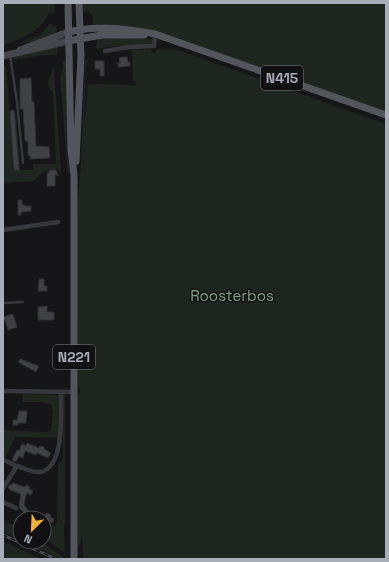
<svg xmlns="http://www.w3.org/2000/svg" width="389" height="562" font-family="'Space Grotesk',sans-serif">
  <rect width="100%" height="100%" fill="#161618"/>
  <path fill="#1e261f" d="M 3,3 L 54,3 L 55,13 L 49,13 C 40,33 22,38 3,45 Z
    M 83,3 L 386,3 L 386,113 L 143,29 L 110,24 L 93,24 L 93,16 L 87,11 L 82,12 Z
    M 50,24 L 56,26 L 57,34 L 43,39 L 19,44 L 19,43 L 40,35 Z
    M 122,38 L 153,39 L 153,44 L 107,47 L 97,49 L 96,48 L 97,39 Z
    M 58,46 L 57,55 L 42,55 L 13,60 L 15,57 Z
    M 152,49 L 151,53 L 155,54 L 157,49 L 175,49 L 386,124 L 386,559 L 83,559 L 82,537 L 78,549 L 76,395 L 80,394 L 80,388 L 78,388 L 76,228 L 81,160 L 85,60 L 88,60 L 86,67 L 84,130 L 88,84 L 135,85 L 136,81 L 133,81 L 132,50 Z
    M 62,61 L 67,61 L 70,173 L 68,174 L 60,77 L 63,67 Z
    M 6,66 L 10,115 L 16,114 L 20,170 L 33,170 L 33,164 L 56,164 L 53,93 C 44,82 51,79 53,67 L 54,70 L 61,171 C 45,170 45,169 34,181 L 3,183 L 3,67 Z
    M 23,394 L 59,395 L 61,417 L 59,438 L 15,437 L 5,459 L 3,458 L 3,430 L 47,432 L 51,430 L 53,411 L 51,404 L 39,402 L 22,402 Z
    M 63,395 L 65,395 L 65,522 L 64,531 L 65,553 L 44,538 L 44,521 L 55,526 L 57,521 L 58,465 L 62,460 L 63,454 Z
    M 3,520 L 20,528 L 20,540 L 3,532 Z
    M 3,541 L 41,559 L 3,559 Z
    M 25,542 L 42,542 L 65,559 L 61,559 Z"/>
  <path fill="#404145" stroke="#303034" d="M 124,57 L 127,57 L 128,62 L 130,62 L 130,66 L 118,67 L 118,63 L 120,63 L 119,58 Z
    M 95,61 L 104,61 L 104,76 L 100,76 L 100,69 L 95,69 Z
    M 31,78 L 32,102 L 34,102 L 36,146 L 49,147 L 50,158 L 30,159 L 30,155 L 28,156 L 28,141 L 25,141 L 23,109 L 20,109 L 20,79 Z
    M 14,110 L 19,170 L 14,170 L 10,111 Z
    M 50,170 L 55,170 L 59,175 L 55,175 L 55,186 L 47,186 L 47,174 Z
    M 18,200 L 22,200 L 22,205 L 25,205 L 25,206 L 31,206 L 31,211 L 21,212 L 21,215 L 18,215 Z
    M 39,279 L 44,279 L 44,286 L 47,286 L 47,291 L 38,291 Z
    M 47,306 L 47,312 L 54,312 L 54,320 L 38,320 L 38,307 Z
    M 13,314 L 17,327 L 8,330 L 5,320 L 3,320 L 3,317 Z
    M 20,359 L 39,366 L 36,372 L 18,362 Z
    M 19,411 L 27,411 L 26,423 L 18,423 L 18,425 L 13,425 L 13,420 L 17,420 Z
    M 27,443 L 39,448 L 40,446 L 44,447 L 44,449 L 51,453 L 48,458 L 37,453 L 36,455 L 25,451 L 23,458 L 19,456 L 16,462 L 12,460 L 17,450 L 19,451 L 22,444 L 26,446 Z
    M 13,483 L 25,487 L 26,485 L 30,487 L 29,489 L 33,491 L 31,495 L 27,493 L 25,499 L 24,505 L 28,510 L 26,514 L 20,509 L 19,505 L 21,494 L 10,490 L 10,489 L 8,488 L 10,484 L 12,485 Z
    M 34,511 L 46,515 L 47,513 L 51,515 L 50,517 L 54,519 L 52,523 L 44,520 L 44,518 L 31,518 Z"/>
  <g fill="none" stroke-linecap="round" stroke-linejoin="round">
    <path stroke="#37383d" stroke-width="2.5" d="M 10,55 L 17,102 L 23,163
      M 3,303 L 23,302"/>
    <path stroke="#37383d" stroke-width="4.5" d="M 105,51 L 130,47 L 154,46 L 155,34
      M 3,230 L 58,222
      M 3,391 L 74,392
      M 3,460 L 17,466 L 3,488
      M 17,466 C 24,468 33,473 41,472 C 65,467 61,411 61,393
      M 3,502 L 16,508"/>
    <path stroke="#45474d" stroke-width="7" d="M 20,50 L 68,32
      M 3,56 L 68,41"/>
    <path stroke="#53555c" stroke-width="7" d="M 68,3 L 71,149 L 74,175 L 74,559
      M 68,32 C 99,25 125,28 155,34 L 386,115
      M 68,41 L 102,35 L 144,35
      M 76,161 L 81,56 L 79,3"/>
    <g stroke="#4a4c52" stroke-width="3">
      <path id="rail" d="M 3,535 L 56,559"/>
    </g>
    <use href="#rail" stroke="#111113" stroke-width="1.5" stroke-dasharray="4.5" stroke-linecap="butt"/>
  </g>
  <g text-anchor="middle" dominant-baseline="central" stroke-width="3" stroke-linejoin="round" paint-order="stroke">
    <g fill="#111113" stroke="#7b7e86" stroke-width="1">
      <rect x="261" y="66" width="42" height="24" rx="3"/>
      <rect x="53" y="345" width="42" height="24" rx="3"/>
    </g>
    <g font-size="14" font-weight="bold" fill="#a8adb8">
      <text x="282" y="78">N415</text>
      <text x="74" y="357">N221</text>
    </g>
    <g font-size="15" fill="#7fa381" stroke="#111113">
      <text x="232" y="295">Roosterbos</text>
    </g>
  </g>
  <rect width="389" height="562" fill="none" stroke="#a8adb8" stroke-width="8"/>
  <g transform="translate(32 530) rotate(204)"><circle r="19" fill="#111113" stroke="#4d4f55"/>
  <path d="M0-3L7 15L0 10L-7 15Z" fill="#f2b134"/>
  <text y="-6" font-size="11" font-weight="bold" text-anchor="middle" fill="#a8adb8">N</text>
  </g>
</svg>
